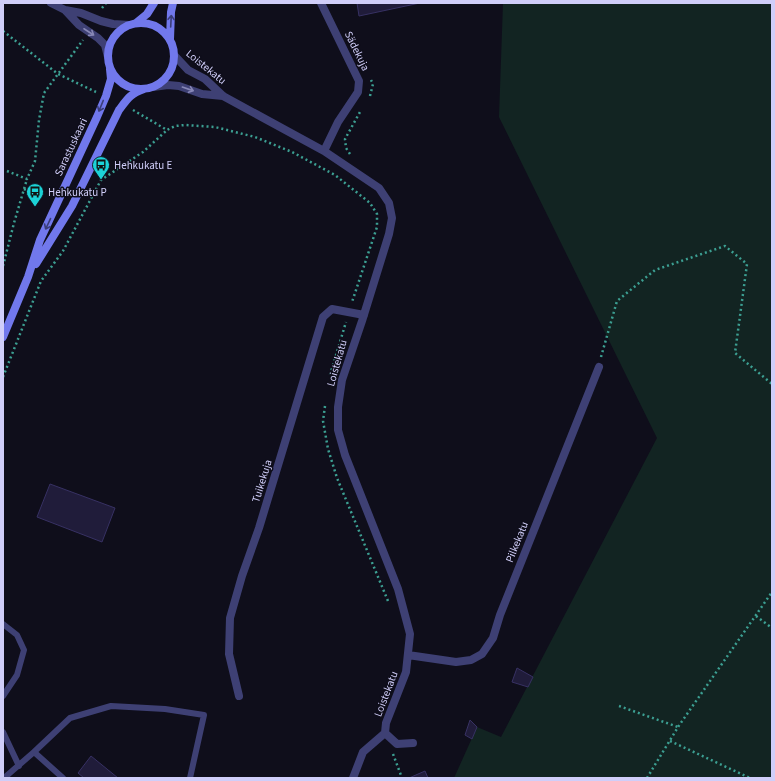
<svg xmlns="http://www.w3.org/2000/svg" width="775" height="781" font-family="'Source Sans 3',sans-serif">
  <rect width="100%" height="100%" fill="#0f0e1b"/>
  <path fill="#122422" d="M 503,3 L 772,3 L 772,778 L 454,778 L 477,727 L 501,737 L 657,438 L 499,117 Z"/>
  <path fill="#201c3a" stroke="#373163" d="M 357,3 L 420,3 L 359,16 Z
    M 50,484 L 115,508 L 102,542 L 37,517 Z
    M 517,668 L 533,677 L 528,687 L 512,682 Z
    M 470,720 L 477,727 L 472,739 L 465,735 Z
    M 91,756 L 118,778 L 84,778 L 78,773 Z
    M 425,771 L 428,778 L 409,778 Z"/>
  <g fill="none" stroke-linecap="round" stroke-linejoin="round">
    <path stroke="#3c9f92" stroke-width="2.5" stroke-dasharray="2 3" stroke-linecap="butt" d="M 102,8 L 106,3
      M 3,31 L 58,74 L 96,92
      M 370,96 L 373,84 L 371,80
      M 133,110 L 167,130 L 175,126 L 185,125 L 215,127 L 255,137 L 292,152 L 335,175 L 370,203 L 377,214 L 377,227 L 352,302
      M 350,154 L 346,148 L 345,139 L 360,112
      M 7,171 L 27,179 L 35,161 L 39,120 L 44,93 L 83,40
      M 24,189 L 40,196
      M 3,266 L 14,223 L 27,179
      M 601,357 L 617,301 L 655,270 L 725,246 L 747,264 L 735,353 L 772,384
      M 330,375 L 346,322
      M 3,377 L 41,281 L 63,251 L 101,180 L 143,152 L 167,130
      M 325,406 L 323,421 L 328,449 L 337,478 L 388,601
      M 756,616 L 772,628
      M 619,706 L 678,727
      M 670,741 L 750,778
      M 393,754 L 402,778
      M 647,778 L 678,727 L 772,592"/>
    <path stroke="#3e4074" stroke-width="6" d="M 3,624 L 17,635 L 24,650 L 17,675 L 3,696
      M 3,732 L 19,766
      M 34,752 L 63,778
      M 4,778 L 34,752 L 70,718 L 111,706 L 165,709 L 204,715 L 190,778"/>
    <path stroke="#3e4074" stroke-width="8" d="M 51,3 L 65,10 L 81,13 L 101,21 L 113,24 L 129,25
      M 321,3 L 359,81 L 358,92 L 338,122 L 324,151
      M 65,10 L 79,25 L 98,38 L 105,45 L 108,57
      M 174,55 L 188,70 L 205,79 L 223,96 L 324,151 L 379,188 L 389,203 L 392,218 L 389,234 L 362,321 L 342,380 L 338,407 L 338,430 L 345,455 L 398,589 L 410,634 L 406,672 L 386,723 L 385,733 L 397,744 L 413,743
      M 153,87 L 168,85 L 179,86 L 202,94 L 223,96
      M 408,655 L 456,662 L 471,660 L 482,654 L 493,638 L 500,615 L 599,367
      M 239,696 L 229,654 L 230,618 L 242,576 L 259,528 L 323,317 L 332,309 L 364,315
      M 353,778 L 363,752 L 385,733"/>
    <path stroke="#7178ec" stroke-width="8" d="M108 56a33 33 0 1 1 66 0a33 33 0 1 1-66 0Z
      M 136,23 L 147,14 L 154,3
      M 170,39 L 171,12 L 173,3
      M 36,264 L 72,206 L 119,110 C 128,98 130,94 144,89
      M 3,337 L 28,277 L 40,240 L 97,117 L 106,96 L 111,79 L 110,69"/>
  </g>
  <defs><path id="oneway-shaft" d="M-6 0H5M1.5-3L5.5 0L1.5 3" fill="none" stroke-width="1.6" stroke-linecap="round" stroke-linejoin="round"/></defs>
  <g stroke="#3b3e79">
    <use href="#oneway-shaft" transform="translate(171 21) rotate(-87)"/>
    <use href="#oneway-shaft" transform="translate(101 106) rotate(112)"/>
    <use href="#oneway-shaft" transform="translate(48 224) rotate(115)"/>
  </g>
  <g stroke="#8787b6">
    <use href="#oneway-shaft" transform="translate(89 32) rotate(33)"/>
    <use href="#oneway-shaft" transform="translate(188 89) rotate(19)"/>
  </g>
  <defs>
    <g id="bus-pin" transform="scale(0.9)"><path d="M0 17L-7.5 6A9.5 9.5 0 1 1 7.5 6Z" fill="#1cd2d7" stroke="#0f0e1b"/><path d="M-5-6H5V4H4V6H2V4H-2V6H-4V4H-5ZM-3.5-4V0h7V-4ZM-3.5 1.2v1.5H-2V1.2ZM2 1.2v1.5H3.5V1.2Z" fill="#111"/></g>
  </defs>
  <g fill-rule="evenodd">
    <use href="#bus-pin" x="101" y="165"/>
    <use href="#bus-pin" x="35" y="192"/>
  </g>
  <g text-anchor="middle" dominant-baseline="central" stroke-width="3" stroke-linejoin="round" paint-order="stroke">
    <g font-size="11" fill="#d0cef9" stroke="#0f0e1b">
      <text transform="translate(357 51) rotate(64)">Sädekuja</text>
      <text transform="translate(206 67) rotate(39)">Loistekatu</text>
      <text transform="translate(71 147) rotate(-65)">Sarastuskaari</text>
      <text transform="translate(337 363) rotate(-74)">Loistekatu</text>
      <text transform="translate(262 481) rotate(-73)">Tuikekuja</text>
      <text transform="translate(517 542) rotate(-68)">Pilkekatu</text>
      <text transform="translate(386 694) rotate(-69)">Loistekatu</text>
    </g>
    <g font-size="11" fill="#d0cef9" stroke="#0f0e1b" text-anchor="start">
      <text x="114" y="165">Hehkukatu E</text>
      <text x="48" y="192">Hehkukatu P</text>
    </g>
  </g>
  <rect width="775" height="781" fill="none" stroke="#d0cef9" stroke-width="8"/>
</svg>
